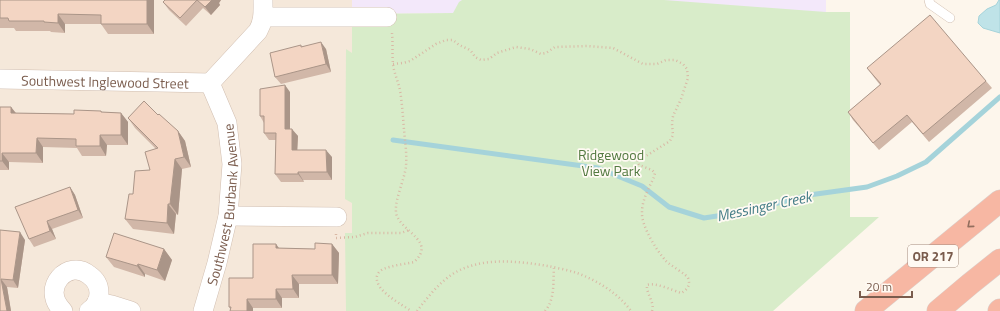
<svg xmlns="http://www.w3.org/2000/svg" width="1000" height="311" font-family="'Titillium Web',sans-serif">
  <rect width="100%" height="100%" fill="#fdf6ec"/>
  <path fill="#f5e8da" d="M 0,0 L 352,0 L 352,311 L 0,311 Z"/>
  <path fill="#f3e8fa" d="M 352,0 L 826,0 L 826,12 L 708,11 L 352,14 Z"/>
  <path fill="#d8ecc9" d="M 462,0 L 664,0 L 826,12 L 850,12 L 850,217 L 879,217 L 773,311 L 346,311 L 345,233 L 352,233 L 352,203 L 345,199 L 346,49 L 352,53 L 352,14 L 453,13 L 459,2 Z"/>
  <path fill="#bfe3e8" stroke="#a5d3da" d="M 999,0 L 1000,0 L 1000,33 L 983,28 L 978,23 L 979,16 L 987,9 L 996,5 Z"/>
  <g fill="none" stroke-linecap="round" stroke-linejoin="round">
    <path stroke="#a5d3da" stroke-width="5" d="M 393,140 L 598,168 L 642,186 L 669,207 L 704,218 L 743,212 L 809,195 L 867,187 L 897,176 L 926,162 L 1000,97"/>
    <g stroke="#d1beb0" stroke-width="10">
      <path id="service" d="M 929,0 L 930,4 L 950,18"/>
    </g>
    <g stroke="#d1beb0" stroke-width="20">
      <g id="minor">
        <path d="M 263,17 L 387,17"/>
        <path id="s1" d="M 0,79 L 210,83"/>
        <path d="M 210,83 L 258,31 C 264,20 263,12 263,0"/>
        <path d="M 228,216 L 337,217"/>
        <path d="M 97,302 L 112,305 L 131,311"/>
        <path d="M 63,311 C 39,288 69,258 89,275 C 95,279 99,285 99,293 C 99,300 95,307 89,311"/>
        <path id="s2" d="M 203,311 L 217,263 L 228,216 L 232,164 L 227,123 L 210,83"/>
      </g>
    </g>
    <g stroke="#dad1cd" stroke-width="23">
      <path id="motorway" d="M 866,311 L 1000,201
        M 938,311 L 970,284 L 1000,260
        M 999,311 L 1000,310"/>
    </g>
    <path stroke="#d9b8a5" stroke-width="2.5" stroke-dasharray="1 3" stroke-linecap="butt" d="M 392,33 C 393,43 392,54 393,64 C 394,73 398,81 400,90 C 402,103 403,117 404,130 C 405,141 407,154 406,166 C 405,179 392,205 397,216 C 404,233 436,242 414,262 C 405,264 395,265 386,268 C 382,269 378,272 377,276 C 374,291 402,304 411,311
      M 393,64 L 403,63 L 410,61 L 436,44 L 446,40 L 453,40 L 459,45 L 468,49 L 471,51 L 475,57 L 481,60 L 489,59 L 497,53 L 516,47 L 530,49 L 541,54 L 546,53 L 555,47 L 587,46 L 613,48 L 643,64 L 657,64 L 666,60 L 675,60 L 683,64 L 687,69 L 688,78 L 681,99 L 673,116 L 672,124 L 673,135 L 670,141 L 646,156 L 638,159 L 637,162 L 639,165 L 652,170 L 655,173 L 654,177 C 649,188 642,200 642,212 C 641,226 657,251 666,261 C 671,266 686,274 688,278 C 691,285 687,290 681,293 C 672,290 655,282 647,285 C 646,294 655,302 652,311
      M 336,234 L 336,238 L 355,237 L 368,233 L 401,233 L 409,230
      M 417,311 C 428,297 440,281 456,272 C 484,257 517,261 548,266 C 557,268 568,270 577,273 C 598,281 618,293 631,311
      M 545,311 C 555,300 553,282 554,268"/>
    <use href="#service" stroke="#fff" stroke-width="9"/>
    <use href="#minor" stroke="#fff" stroke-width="19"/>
    <use href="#motorway" stroke="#f7b7a3" stroke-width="22"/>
  </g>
  <path fill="#d1b7a8" d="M 0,0 L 154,0 L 154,34 L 108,34 L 101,24 L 65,24 L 65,33 L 51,32 L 50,31 L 16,31 L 14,28 L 0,28 Z
    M 165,0 L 221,0 L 219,3 L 220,5 L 211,15 L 203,8 L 186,26 L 169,10 L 163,2 Z
    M 302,46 L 326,49 L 331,72 L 281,84 L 275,77 Z
    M 867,68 L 986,81 L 992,88 L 929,142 L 912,122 L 879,150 L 853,120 L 848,112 L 880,85 L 873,76 Z
    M 290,92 L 290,129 L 298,136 L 297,150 L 332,157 L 332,180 L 303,180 L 304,182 L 281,182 L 275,174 L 276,140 L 269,140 L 264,133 L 264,123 L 260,116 Z
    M 0,107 L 11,107 L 16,113 L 74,114 L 101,111 L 102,112 L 121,113 L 128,122 L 128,145 L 107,145 L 106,156 L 82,156 L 77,148 L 43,147 L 43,163 L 9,162 L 9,170 L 0,170 Z
    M 158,115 L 178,131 L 185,141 L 191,167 L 182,169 L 178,215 L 176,214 L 174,234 L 133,229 L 125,219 L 133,194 L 150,170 L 156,149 L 135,128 L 128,118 Z
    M 70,187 L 75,195 L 83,218 L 52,229 L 56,239 L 34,247 L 29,239 Z
    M 0,230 L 25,240 L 18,288 L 7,287 L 11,311 L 0,311 Z
    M 276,244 L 279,248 L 315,249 L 332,244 L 339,253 L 338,284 L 299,284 L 299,298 L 282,298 L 282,308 L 253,308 L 231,310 L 229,307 L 253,278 Z
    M 164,249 L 172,260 L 165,281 L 145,274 L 145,277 L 114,267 L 106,257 Z"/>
  <path fill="#aa9588" d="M 147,0 L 154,0 L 154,34 L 147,24 Z
    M 212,0 L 221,0 L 219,3 L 220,5 L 211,15 L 205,7 Z
    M 58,14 L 65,24 L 65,33 L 58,23 Z
    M 321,42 L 326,49 L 331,72 L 326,64 Z
    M 285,85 L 290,92 L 290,136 L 285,129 Z
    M 11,107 L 18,116 L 11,113 Z
    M 121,113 L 128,122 L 128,145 L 121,135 Z
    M 292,129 L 298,136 L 297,157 L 292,150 Z
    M 178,131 L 185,141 L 191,167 L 184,157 Z
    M 100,135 L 107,145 L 106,156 L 100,146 Z
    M 37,138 L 43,147 L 43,163 L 36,153 Z
    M 326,150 L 332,157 L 332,180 L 327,172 Z
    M 2,153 L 9,162 L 9,170 L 2,161 Z
    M 175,159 L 182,169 L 178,215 L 170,204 Z
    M 298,172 L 303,180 L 304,182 L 298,174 Z
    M 70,187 L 75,195 L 83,218 L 78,210 Z
    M 168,204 L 176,214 L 174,234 L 167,223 Z
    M 47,221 L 52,229 L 56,239 L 50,231 Z
    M 20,232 L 25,240 L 18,288 L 13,280 Z
    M 276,244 L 282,253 L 276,248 Z
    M 332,244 L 339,253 L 338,284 L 332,275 Z
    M 164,249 L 172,260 L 165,281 L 157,270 Z
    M 138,264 L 145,274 L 145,277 L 137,266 Z
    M 292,275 L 299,284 L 299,298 L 293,289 Z
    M 1,279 L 7,287 L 11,311 L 7,311 Z
    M 276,289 L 282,298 L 282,308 L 276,299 Z
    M 247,299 L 253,308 L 253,311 L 247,311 Z"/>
  <path fill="#f3d5c3" stroke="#aa9588" d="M 0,0 L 147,0 L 147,24 L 101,24 L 101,15 L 58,14 L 58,23 L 44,22 L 44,21 L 9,21 L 8,18 L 0,18 Z
    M 165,0 L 212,0 L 205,7 L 197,0 L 180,18 L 163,2 Z
    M 930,15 L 986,81 L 923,134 L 907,115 L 873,143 L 848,112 L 881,84 L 867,68 Z
    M 321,42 L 326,64 L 275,77 L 270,53 L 301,45 L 301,47 Z
    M 285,85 L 285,129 L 292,129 L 292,150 L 326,150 L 327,172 L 298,172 L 298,174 L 275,174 L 276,133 L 264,133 L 264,116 L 260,116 L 260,89 Z
    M 144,101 L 158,115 L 159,114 L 178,131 L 184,157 L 175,159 L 170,204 L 168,204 L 167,223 L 125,219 L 129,194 L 133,194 L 135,171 L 150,170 L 145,152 L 158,148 L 128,118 Z
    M 0,107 L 11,107 L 11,113 L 74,114 L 74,110 L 101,111 L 101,112 L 121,113 L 121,135 L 100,135 L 100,146 L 76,146 L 76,139 L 37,138 L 36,153 L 2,153 L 2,161 L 0,161 Z
    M 70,187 L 78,210 L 47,221 L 50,231 L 29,239 L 15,207 Z
    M 0,230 L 20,232 L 13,280 L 1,279 L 7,311 L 0,311 Z
    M 114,233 L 164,249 L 157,270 L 138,264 L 137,266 L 106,257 Z
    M 315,243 L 332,244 L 332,275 L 292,275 L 293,289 L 276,289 L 276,299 L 247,299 L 247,311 L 230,311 L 231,307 L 229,307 L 229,278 L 253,278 L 253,244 L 276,244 L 276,248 L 315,249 Z"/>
  <defs><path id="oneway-chevron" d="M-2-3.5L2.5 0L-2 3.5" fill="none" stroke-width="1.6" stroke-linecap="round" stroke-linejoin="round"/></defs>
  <use stroke="#936e5e" href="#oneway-chevron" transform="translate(970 225) rotate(140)"/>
  <g text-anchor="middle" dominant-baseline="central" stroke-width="3.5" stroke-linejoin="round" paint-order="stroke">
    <rect fill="#fffaf3" stroke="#a28b7f" stroke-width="1" x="908" y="245" width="50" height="22" rx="3"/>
    <g font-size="13" font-weight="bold" fill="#7a5c4d">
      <text x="933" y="256">OR 217</text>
    </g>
    <g font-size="14" fill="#7a5c4d" stroke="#fffaf3">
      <text stroke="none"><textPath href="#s1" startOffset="105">Southwest Inglewood Street</textPath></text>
      <text stroke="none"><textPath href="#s2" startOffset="109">Southwest Burbank Avenue</textPath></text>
    </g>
    <g font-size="14" fill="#537a41" stroke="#fffaf3">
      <text x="611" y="154">Ridgewood<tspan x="611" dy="16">View Park</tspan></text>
    </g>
    <g font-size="15" font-style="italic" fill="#437c86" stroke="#fffaf3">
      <text transform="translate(764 206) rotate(-12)">Messinger Creek</text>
    </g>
  </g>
  <path d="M860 291v6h52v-6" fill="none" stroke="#7a5c4d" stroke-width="2"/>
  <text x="866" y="291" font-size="12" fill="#7a5c4d" stroke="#fffaf3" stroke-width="3" paint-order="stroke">20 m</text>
</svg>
